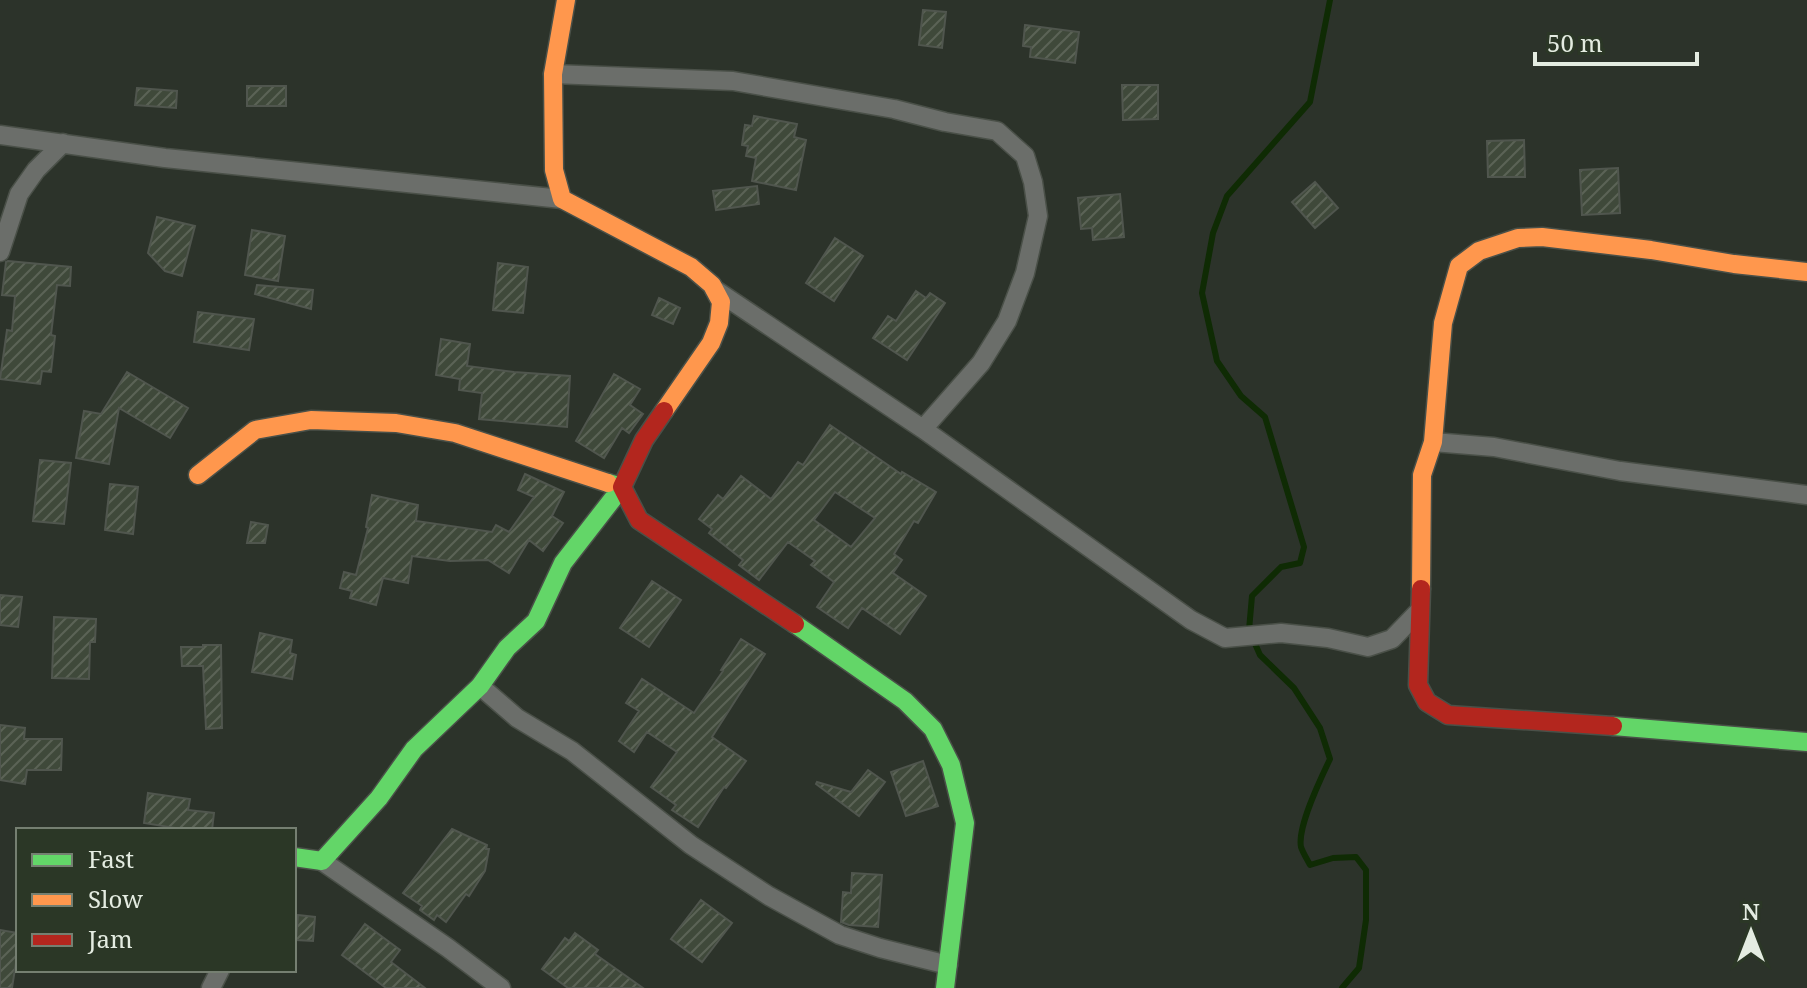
<svg xmlns="http://www.w3.org/2000/svg" width="1807" height="988" font-family="'Noto Serif',serif">
  <defs>
    <pattern id="building-hatch" width="6" height="6" patternUnits="userSpaceOnUse" patternTransform="scale(2)"><rect width="6" height="6" fill="#3f493a"/><path d="M-1 1l2-2M0 6l6-6M5 7l2-2" fill="none" stroke="#5b6356"/></pattern>
  </defs>
  <rect width="100%" height="100%" fill="#2c332a"/>
  <g fill="none" stroke-linecap="round" stroke-linejoin="round">
    <path stroke="#0f2b04" stroke-width="6" d="M 1330,0 L 1310,102 L 1227,196 L 1213,233 L 1202,293 L 1217,361 L 1241,396 L 1265,417 L 1304,547 L 1300,563 L 1281,567 L 1252,596 L 1249,630 L 1260,655 L 1294,688 L 1320,728 L 1330,759 C 1321,778 1297,827 1301,847 C 1303,853 1307,859 1310,865 L 1333,858 L 1356,857 L 1366,870 L 1366,920 L 1359,968 L 1342,988"/>
  </g>
  <path fill="url(#building-hatch)" stroke="#50564e" stroke-width="2" fill-rule="evenodd" d="M 923,10 L 946,12 L 942,48 L 919,45 Z
    M 1025,25 L 1079,32 L 1075,63 L 1030,57 L 1031,47 L 1023,46 Z
    M 1122,85 L 1158,85 L 1158,119 L 1123,120 Z
    M 247,86 L 286,86 L 286,106 L 247,106 Z
    M 137,88 L 177,91 L 176,108 L 135,105 Z
    M 754,116 L 797,124 L 794,137 L 806,140 L 796,190 L 752,181 L 756,158 L 746,156 L 748,146 L 742,145 L 745,125 L 752,126 Z
    M 1524,140 L 1525,177 L 1488,177 L 1487,141 Z
    M 1618,168 L 1620,213 L 1582,215 L 1580,170 Z
    M 1315,182 L 1338,208 L 1315,228 L 1292,202 Z
    M 757,186 L 759,204 L 716,210 L 713,191 Z
    M 1120,194 L 1124,237 L 1093,240 L 1092,228 L 1081,229 L 1078,198 Z
    M 157,217 L 195,226 L 182,276 L 165,271 L 148,253 Z
    M 252,230 L 285,236 L 278,281 L 245,275 Z
    M 835,238 L 863,256 L 834,301 L 806,283 Z
    M 8,261 L 71,267 L 70,286 L 57,285 L 51,335 L 55,336 L 51,372 L 42,371 L 40,384 L 0,379 L 7,330 L 12,331 L 15,296 L 2,295 L 6,262 Z
    M 498,263 L 528,267 L 523,313 L 493,310 Z
    M 257,285 L 313,290 L 311,309 L 255,294 Z
    M 916,291 L 926,298 L 930,293 L 945,303 L 907,360 L 873,338 L 888,316 L 896,321 Z
    M 659,298 L 680,308 L 673,324 L 652,315 Z
    M 198,312 L 254,319 L 249,350 L 194,342 Z
    M 441,339 L 470,344 L 467,366 L 514,372 L 570,376 L 567,427 L 479,419 L 482,393 L 459,390 L 460,379 L 436,375 Z
    M 127,372 L 188,408 L 170,438 L 119,408 L 109,464 L 76,458 L 84,411 L 101,414 Z
    M 614,374 L 640,389 L 630,405 L 643,414 L 629,433 L 622,428 L 604,458 L 576,441 Z
    M 830,425 L 901,474 L 902,472 L 936,492 L 918,523 L 914,521 L 894,554 L 902,560 L 893,573 L 926,596 L 900,634 L 862,608 L 848,628 L 817,607 L 834,582 L 811,565 L 815,561 L 788,542 L 759,580 L 739,565 L 743,560 L 709,533 L 712,529 L 699,519 L 718,495 L 723,499 L 741,476 L 771,499 L 798,462 L 803,465 ZM 835,492 L 875,518 L 851,547 L 814,520 Z
    M 40,460 L 71,463 L 64,524 L 33,521 Z
    M 525,474 L 564,492 L 552,516 L 563,523 L 543,551 L 529,540 L 509,573 L 488,560 L 450,561 L 412,556 L 408,583 L 383,578 L 376,605 L 350,598 L 352,591 L 340,588 L 344,572 L 356,575 L 368,528 L 366,527 L 372,495 L 418,505 L 416,521 L 492,532 L 496,525 L 509,532 L 534,497 L 518,490 Z
    M 110,484 L 138,487 L 133,534 L 105,530 Z
    M 251,522 L 268,525 L 265,543 L 247,543 Z
    M 652,581 L 681,600 L 649,647 L 620,628 Z
    M 0,595 L 22,597 L 18,627 L 0,625 Z
    M 54,617 L 96,619 L 95,642 L 90,642 L 89,679 L 52,678 Z
    M 260,633 L 292,640 L 290,653 L 296,655 L 292,679 L 252,672 Z
    M 741,639 L 765,654 L 712,737 L 746,761 L 726,788 L 724,787 L 698,827 L 672,810 L 676,805 L 651,787 L 677,752 L 647,732 L 634,752 L 619,741 L 639,711 L 626,703 L 642,679 L 694,713 L 723,671 L 721,670 Z
    M 203,645 L 221,645 L 222,728 L 206,729 L 203,666 L 182,666 L 181,647 L 203,647 Z
    M 0,725 L 25,728 L 24,739 L 62,739 L 61,770 L 27,770 L 25,784 L 0,780 Z
    M 923,761 L 938,806 L 906,816 L 891,772 Z
    M 868,770 L 885,782 L 859,816 L 816,784 L 817,782 L 851,792 Z
    M 148,793 L 190,799 L 188,810 L 214,813 L 212,830 L 182,830 L 182,829 L 144,823 Z
    M 452,829 L 487,845 L 486,849 L 489,849 L 485,871 L 469,896 L 466,894 L 446,922 L 437,915 L 434,920 L 420,910 L 422,906 L 403,893 Z
    M 852,873 L 882,875 L 878,927 L 849,925 L 841,922 L 843,892 L 851,893 Z
    M 701,900 L 732,923 L 702,962 L 671,939 Z
    M 298,915 L 315,917 L 313,941 L 296,940 Z
    M 365,924 L 400,950 L 391,962 L 425,988 L 386,988 L 342,955 Z
    M 0,930 L 18,933 L 18,950 L 12,988 L 0,988 Z
    M 575,933 L 598,950 L 595,954 L 643,988 L 568,988 L 542,969 L 565,938 L 569,941 Z"/>
  <g fill="none" stroke-linecap="round" stroke-linejoin="round">
    <g stroke="#4a5048" stroke-width="21">
      <path id="street" d="M 553,74 L 733,81 L 894,109 L 945,122 L 997,131 L 1025,156 L 1033,182 L 1038,216 L 1025,273 L 1007,321 L 981,363 L 923,429
        M 0,135 L 165,158 L 562,199
        M 0,252 L 19,194 L 36,170 L 63,143
        M 714,289 L 923,429 L 1191,620 L 1225,638 L 1281,633 L 1328,638 L 1368,647 L 1392,639 L 1419,611
        M 1433,442 L 1494,447 L 1620,471 L 1807,495
        M 480,686 L 517,718 L 572,751 L 691,845 L 769,896 L 840,935 L 880,948 L 948,965
        M 322,861 L 448,948 L 501,988
        M 211,988 L 220,970"/>
    </g>
    <g stroke="#4a5048" stroke-width="21">
      <path id="fast" d="M 795,624 L 905,701 L 933,729 L 951,765 L 965,823 L 945,988
        M 1613,726 L 1807,742
        M 294,857 L 322,861 L 379,798 L 414,749 L 480,686 L 507,648 L 536,621 L 563,563 L 622,487 L 608,483"/>
    </g>
    <g stroke="#4a5048" stroke-width="21">
      <path id="slow" d="M 566,0 L 553,74 L 554,170 L 562,199 L 691,267 L 712,285 L 721,302 L 719,323 L 711,343 L 664,411
        M 198,475 L 255,430 L 311,420 L 396,423 L 455,433 L 608,483
        M 1421,589 L 1422,475 L 1433,442 L 1443,323 L 1459,266 L 1479,251 L 1518,238 L 1542,237 L 1651,250 L 1734,264 L 1807,272"/>
    </g>
    <g stroke="#4a5048" stroke-width="21">
      <path id="jam" d="M 664,411 L 644,440 L 622,487 L 639,520 L 795,624
        M 1421,589 L 1418,685 L 1427,702 L 1448,715 L 1613,726"/>
    </g>
    <use href="#street" stroke="#6b6e6a" stroke-width="18"/>
    <use href="#fast" stroke="#63d668" stroke-width="18"/>
    <use href="#slow" stroke="#ff974d" stroke-width="18"/>
    <use href="#jam" stroke="#b3261e" stroke-width="18"/>
  </g>
  <rect x="16" y="828" width="280" height="144" fill="#2b3726" stroke="#757f71" stroke-width="2"/>
  <rect x="32" y="854" width="40" height="12" fill="#63d668" stroke="#757f71" stroke-width="2"/>
  <text x="88" y="868" font-size="24" fill="#e4ece1">Fast</text>
  <rect x="32" y="894" width="40" height="12" fill="#ff974d" stroke="#757f71" stroke-width="2"/>
  <text x="88" y="908" font-size="24" fill="#e4ece1">Slow</text>
  <rect x="32" y="934" width="40" height="12" fill="#b3261e" stroke="#757f71" stroke-width="2"/>
  <text x="88" y="948" font-size="24" fill="#e4ece1">Jam</text>
  <g transform="translate(1751 932)" stroke="#2b3726" stroke-width="6" paint-order="stroke">
  <path d="M0-6L14 30L0 20L-14 30Z" fill="#e4ece1"/>
  <text y="-12" font-size="22" font-weight="bold" text-anchor="middle" fill="#e4ece1">N</text>
  </g>
  <path d="M1535 52v12h162v-12" fill="none" stroke="#e4ece1" stroke-width="4"/>
  <text x="1547" y="52" font-size="24" fill="#e4ece1" stroke="#2b3726" stroke-width="6" paint-order="stroke">50 m</text>
</svg>
